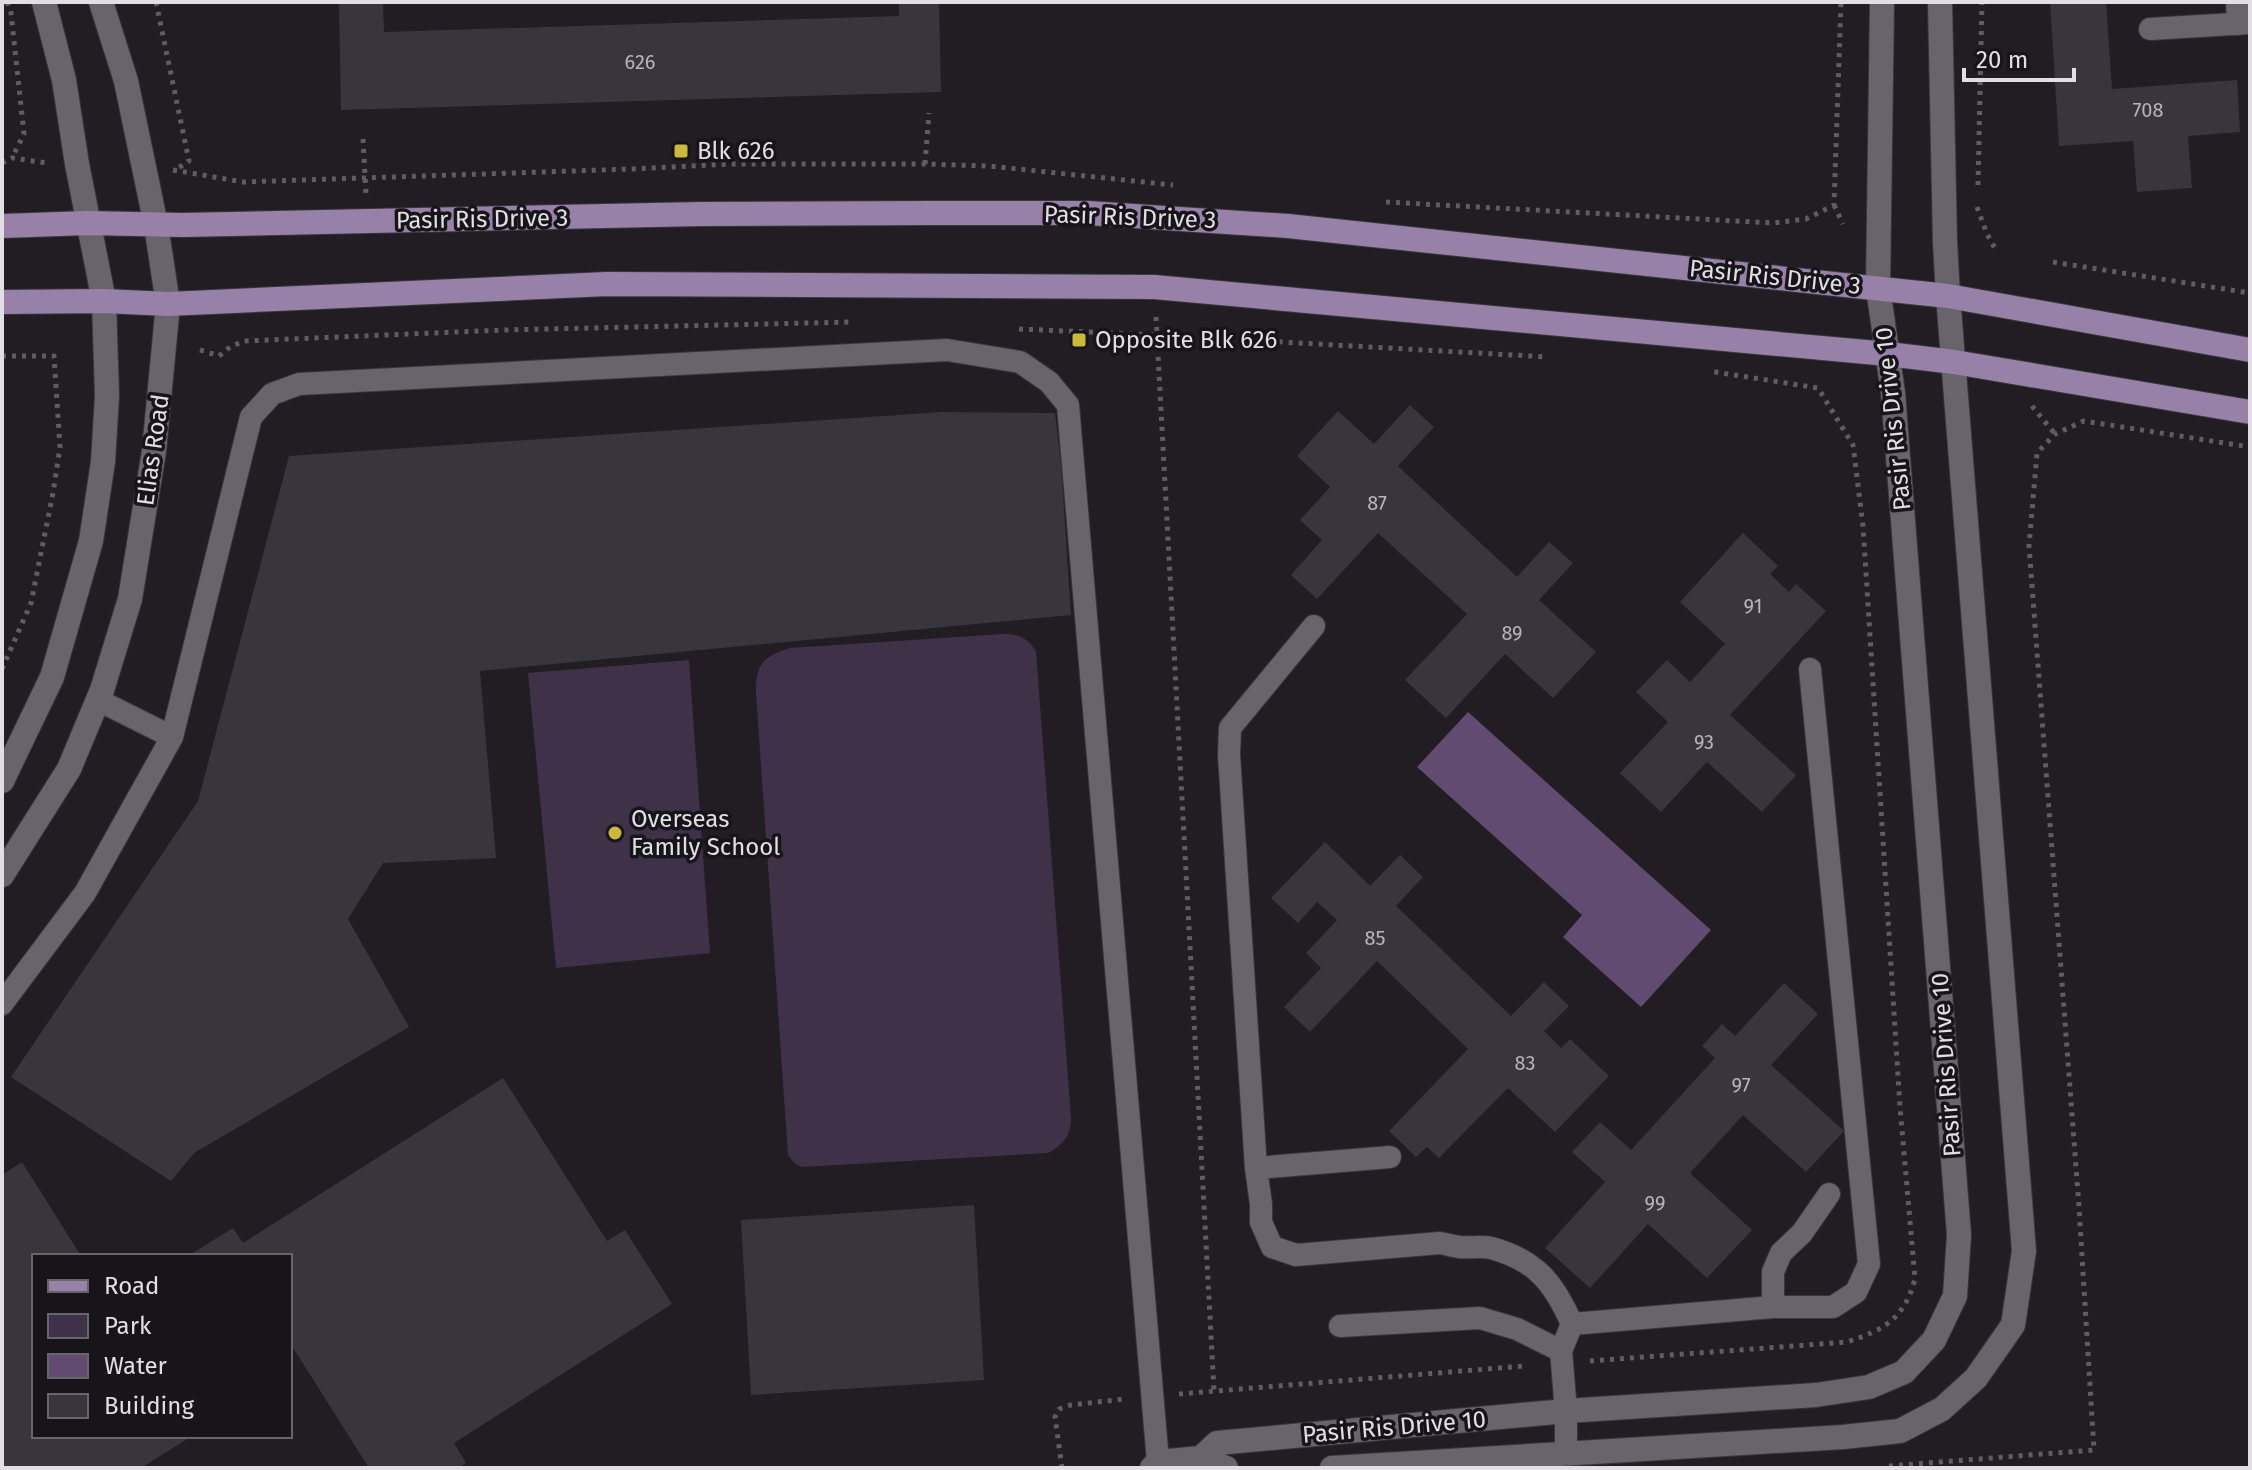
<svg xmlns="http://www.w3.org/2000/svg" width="2252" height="1470" font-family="'Fira Sans',sans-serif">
  <rect width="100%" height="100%" fill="#211d23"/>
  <path fill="#3f3248" d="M 1003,634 C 1019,634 1026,637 1036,651 L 1071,1118 C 1071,1136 1063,1145 1048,1153 L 802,1167 L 794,1163 L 788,1155 L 756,693 C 755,664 764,656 790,648 Z
    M 689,660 L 710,953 L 556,968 L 528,673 Z"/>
  <path fill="#624b71" d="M 1468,712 L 1711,930 L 1641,1007 L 1563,937 L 1582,915 L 1417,767 Z"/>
  <path fill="#39353c" d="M 383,2 L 384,32 L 899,16 L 899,2 L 939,2 L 941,92 L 341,110 L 339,4 Z
    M 2050,2 L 2106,2 L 2112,89 L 2237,80 L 2240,132 L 2188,136 L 2192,188 L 2137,192 L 2133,141 L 2059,146 Z
    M 1410,405 L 1434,427 L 1398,466 L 1517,577 L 1549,542 L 1573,563 L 1539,600 L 1596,652 L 1553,698 L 1505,654 L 1446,718 L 1405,680 L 1467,614 L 1378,533 L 1317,599 L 1291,575 L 1322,540 L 1300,520 L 1330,487 L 1297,456 L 1338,411 L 1374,444 Z
    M 942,412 L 1055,413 L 1061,464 L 1071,615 L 480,671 L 496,858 L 383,863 L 348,919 L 409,1027 L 194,1153 L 171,1181 L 11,1077 L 198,801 L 289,456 Z
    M 1743,533 L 1778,566 L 1770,574 L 1789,592 L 1796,584 L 1826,611 L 1730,715 L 1796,775 L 1762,812 L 1707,762 L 1661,812 L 1620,773 L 1668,722 L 1636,692 L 1667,660 L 1690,682 L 1725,644 L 1680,602 Z
    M 1325,842 L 1370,886 L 1400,855 L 1423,877 L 1396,906 L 1511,1016 L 1544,982 L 1569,1006 L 1544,1031 L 1561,1048 L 1570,1039 L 1609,1076 L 1555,1132 L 1508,1088 L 1439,1158 L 1427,1147 L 1416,1157 L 1389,1131 L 1468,1049 L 1377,961 L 1310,1032 L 1284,1007 L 1321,968 L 1306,953 L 1337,920 L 1317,902 L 1298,923 L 1271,898 Z
    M 1784,983 L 1818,1014 L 1771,1065 L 1844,1131 L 1806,1172 L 1743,1115 L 1690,1173 L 1752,1230 L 1707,1278 L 1648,1224 L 1590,1288 L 1545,1248 L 1605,1182 L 1572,1152 L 1600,1122 L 1631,1150 L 1715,1058 L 1702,1046 L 1722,1024 L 1735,1036 Z
    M 503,1078 L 607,1241 L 625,1230 L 672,1304 L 454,1443 L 466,1463 L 458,1468 L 369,1468 L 290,1343 L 290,1256 L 188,1256 L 233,1228 L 243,1243 Z
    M 22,1162 L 81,1256 L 34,1256 L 34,1436 L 192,1436 L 141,1468 L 2,1468 L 2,1175 Z
    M 974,1205 L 984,1380 L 751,1395 L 741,1220 Z"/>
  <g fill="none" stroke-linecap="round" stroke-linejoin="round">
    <g stroke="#39373c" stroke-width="24">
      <path id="lane" d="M 2237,2 L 2238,24
        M 2150,29 L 2250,23
        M 1314,626 L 1230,728 L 1229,755 L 1256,1168 L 1261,1204 L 1261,1222 L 1272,1247 L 1296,1255 L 1440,1243 C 1446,1244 1453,1246 1459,1247 C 1469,1248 1481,1246 1491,1248 C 1536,1260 1554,1283 1572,1324 L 1561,1351 L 1566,1411 L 1566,1454
        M 98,700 L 172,737
        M 2,1004 L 85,893 L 172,737 L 251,417 L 272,394 L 299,384 L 947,350 L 1020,362 L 1049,382 L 1068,405 L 1158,1462
        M 1256,1168 L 1390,1157
        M 1773,1307 L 1773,1272 L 1781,1253 L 1802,1233 L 1829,1194
        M 1572,1324 L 1773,1307 L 1833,1307 L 1856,1292 L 1869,1264 L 1810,669
        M 1340,1326 L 1480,1318 L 1517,1329 L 1561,1351"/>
    </g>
    <g stroke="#39373c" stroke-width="26">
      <path id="street" d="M 1201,1458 L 1217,1443 L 1566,1411 L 1816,1395 L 1869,1387 L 1904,1372 L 1934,1340 L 1955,1296 L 1959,1235 L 1893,393 L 1878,288 L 1882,2
        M 1152,1468 L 1158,1462 L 1201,1458 L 1226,1468
        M 1332,1468 L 1843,1437 L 1900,1431 L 1942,1409 L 1976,1378 L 2013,1325 L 2024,1251 L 1948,296 L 1945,242 L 1940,2"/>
    </g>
    <g stroke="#39373c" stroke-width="26">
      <path id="secondary" d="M 2,781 L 52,677 L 91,541 L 103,462 L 107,396 L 104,301 L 77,164 L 64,80 L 44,2
        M 2,875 L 69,769 L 102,690 L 130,599 L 154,451 L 168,304 L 156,225 L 126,81 L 101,2"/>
    </g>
    <g stroke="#39373c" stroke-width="26">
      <path id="primary" d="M 2,226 L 88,223 L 182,225 L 702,214 L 932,213 L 1088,213 L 1288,226 L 1948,296 L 2250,350
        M 2,302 L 104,301 L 168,304 L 607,284 L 1154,287 L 1888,354 L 1954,362 L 2250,412"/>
    </g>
    <path stroke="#605d62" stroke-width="5" stroke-dasharray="4 6" stroke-linecap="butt" d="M 7,2 L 11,13 L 24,134 L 12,158
      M 156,2 L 189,161 L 175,170
      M 363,139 L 366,194
      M 2,163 L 12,158 L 47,163
      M 925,164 L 929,113
      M 173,170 L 243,182 L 632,169 L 732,164 L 925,164 L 989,166 L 1173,185
      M 1978,185 L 1982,2
      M 1386,202 L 1773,223 L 1806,219 L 1834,205 L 1841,2
      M 1834,205 L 1843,224
      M 1977,207 L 1987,234 L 1997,252
      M 2053,262 L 2250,293
      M 1156,317 L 1214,1391
      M 1019,329 L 1157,335 L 1548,357
      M 200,350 L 219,356 L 230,347 L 244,341 L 504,330 L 853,322
      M 2,356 L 54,356 L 60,447 L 53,493 L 31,603 L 2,669
      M 2032,406 L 2055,434
      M 1590,1361 L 1847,1342 C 1884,1330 1904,1319 1915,1279 L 1900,1107 L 1863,526 L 1853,445 L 1818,388 L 1709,371
      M 1179,1394 L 1524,1366
      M 1889,1466 L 2094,1450 L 2079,1207 L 2029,546 L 2037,453 L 2055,434 L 2084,421 L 2250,447
      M 1062,1468 L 1055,1417 L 1059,1409 L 1071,1405 L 1125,1399"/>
    <use href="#lane" stroke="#69646c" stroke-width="22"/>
    <use href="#street" stroke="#69646c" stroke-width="24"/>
    <use href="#secondary" stroke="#69646c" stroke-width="24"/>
    <use href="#primary" stroke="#9881a8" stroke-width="24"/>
  </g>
  <g fill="#cbba39" stroke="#17141a" stroke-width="3">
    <rect x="673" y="143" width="16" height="16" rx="4"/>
    <rect x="1071" y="332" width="16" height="16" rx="4"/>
    <circle cx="615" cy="833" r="8"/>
  </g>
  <g text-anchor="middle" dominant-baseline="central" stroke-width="7" stroke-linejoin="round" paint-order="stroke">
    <g font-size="20" fill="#b7b4b9">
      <text x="640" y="62">626</text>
      <text x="2148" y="110">708</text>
      <text x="1377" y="503">87</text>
      <text x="1753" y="606">91</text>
      <text x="1512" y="633">89</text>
      <text x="1704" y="742">93</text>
      <text x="1375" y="938">85</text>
      <text x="1525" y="1063">83</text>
      <text x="1741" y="1085">97</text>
      <text x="1655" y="1203">99</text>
    </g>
    <g font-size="24" fill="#e1dfe3" stroke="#17141a" text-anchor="start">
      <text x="697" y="151">Blk 626</text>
      <text x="1095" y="340">Opposite Blk 626</text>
      <text x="631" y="819">Overseas<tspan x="631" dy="28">Family School</tspan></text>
    </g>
    <g font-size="24" fill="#e1dfe3" stroke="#17141a">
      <text transform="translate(1130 217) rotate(2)">Pasir Ris Drive 3</text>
      <text transform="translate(482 219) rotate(-1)">Pasir Ris Drive 3</text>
      <text transform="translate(1775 277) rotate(6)">Pasir Ris Drive 3</text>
      <text transform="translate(1893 419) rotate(-96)">Pasir Ris Drive 10</text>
      <text transform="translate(153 450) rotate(-82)">Elias Road</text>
      <text transform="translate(1946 1065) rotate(-94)">Pasir Ris Drive 10</text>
      <text transform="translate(1394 1427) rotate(-5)">Pasir Ris Drive 10</text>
    </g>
  </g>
  <rect width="2252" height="1470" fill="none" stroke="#e1dfe3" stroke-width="8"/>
  <rect x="32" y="1254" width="260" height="184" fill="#17141a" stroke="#68656a" stroke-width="2"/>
  <rect x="48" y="1280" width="40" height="12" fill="#9881a8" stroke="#68656a" stroke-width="2"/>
  <text x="104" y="1294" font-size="24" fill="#e1dfe3">Road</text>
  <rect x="48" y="1314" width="40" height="24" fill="#3f3248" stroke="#68656a" stroke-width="2"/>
  <text x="104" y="1334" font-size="24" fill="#e1dfe3">Park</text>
  <rect x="48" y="1354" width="40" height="24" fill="#624b71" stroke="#68656a" stroke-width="2"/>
  <text x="104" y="1374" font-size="24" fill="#e1dfe3">Water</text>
  <rect x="48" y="1394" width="40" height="24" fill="#39353c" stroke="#68656a" stroke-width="2"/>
  <text x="104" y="1414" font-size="24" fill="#e1dfe3">Building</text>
  <path d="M1964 68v12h110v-12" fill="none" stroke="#e1dfe3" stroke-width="4"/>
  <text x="1976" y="68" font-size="24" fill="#e1dfe3" stroke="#17141a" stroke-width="6" paint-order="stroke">20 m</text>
</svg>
